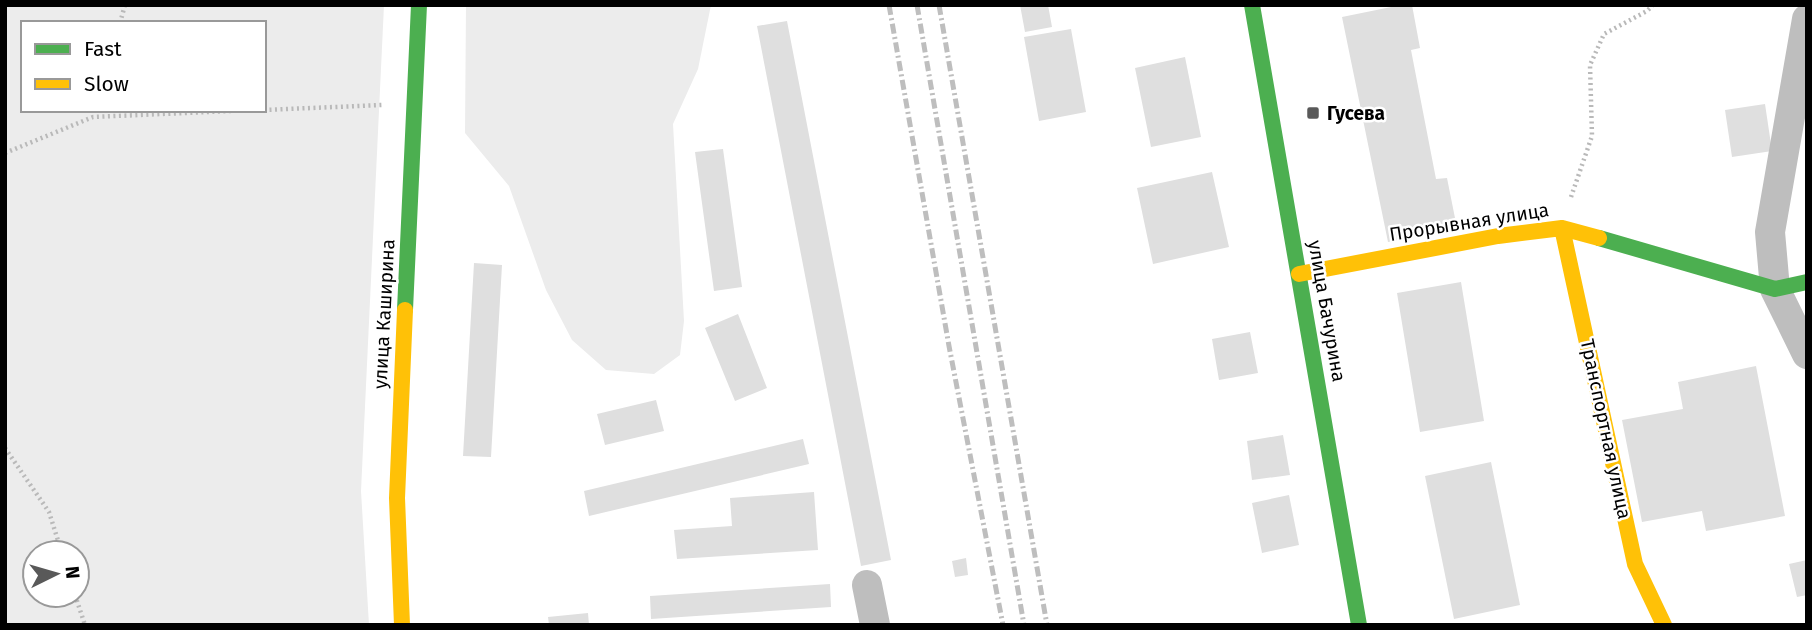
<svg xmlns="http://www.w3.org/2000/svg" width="1812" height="630" font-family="'Fira Sans',sans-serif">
  <rect width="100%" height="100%" fill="#fff"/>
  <path fill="#ececec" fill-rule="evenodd" d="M 5,5 L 384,5 L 361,491 L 369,625 L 5,625 ZM 23,23 L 264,23 L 264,110 L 23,110 ZM 35,553 L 77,553 L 77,595 L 35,595 Z
    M 466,5 L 711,5 L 698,69 L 673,124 L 684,321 L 680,355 L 654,374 L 606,370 L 572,340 L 546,290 L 509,186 L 465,133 Z"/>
  <path fill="#dfdfdf" d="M 1020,5 L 1048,5 L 1052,27 L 1025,32 Z
    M 1401,5 L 1412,5 L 1420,48 L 1411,50 L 1436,179 L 1447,178 L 1457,228 L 1388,242 L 1342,17 Z
    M 787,21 L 891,560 L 861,566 L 757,26 Z
    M 1071,29 L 1086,112 L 1039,121 L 1024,37 Z
    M 1185,57 L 1201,137 L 1151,147 L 1135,68 Z
    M 1765,104 L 1772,151 L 1732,157 L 1725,110 Z
    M 723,149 L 742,287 L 714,291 L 695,152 Z
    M 1212,172 L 1229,247 L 1153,264 L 1137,188 Z
    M 474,263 L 502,265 L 491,457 L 463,456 Z
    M 1461,282 L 1484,421 L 1420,432 L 1397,293 Z
    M 738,314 L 767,388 L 735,401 L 705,328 Z
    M 1250,332 L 1258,373 L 1219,380 L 1212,339 Z
    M 1756,366 L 1785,516 L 1706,531 L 1702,511 L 1642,522 L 1622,420 L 1683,409 L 1678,382 Z
    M 656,400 L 664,431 L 605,445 L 597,414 Z
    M 1283,435 L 1290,475 L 1252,480 L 1247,441 Z
    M 803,439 L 809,464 L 589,516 L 584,491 Z
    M 1491,462 L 1520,605 L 1454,619 L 1425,476 Z
    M 814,492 L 818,550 L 677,559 L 674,530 L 732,526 L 730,498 Z
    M 1289,495 L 1299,545 L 1262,553 L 1252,503 Z
    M 966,558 L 968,575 L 955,577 L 952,561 Z
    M 1807,560 L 1807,595 L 1797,597 L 1789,564 Z
    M 830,584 L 831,607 L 651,619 L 650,596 Z
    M 588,613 L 589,625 L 549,625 L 548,617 Z"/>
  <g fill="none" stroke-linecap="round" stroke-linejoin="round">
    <path stroke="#b9b9b9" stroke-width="4.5" stroke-dasharray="2 3.5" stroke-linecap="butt" d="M 120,23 L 125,5
      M 264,110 L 382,105
      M 5,153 L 93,117 L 254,110
      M 1571,197 L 1592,136 L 1590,65 L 1604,34 L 1647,11 L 1653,5
      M 5,448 L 49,512 L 62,553
      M 75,595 L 85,625"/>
    <path stroke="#bebebe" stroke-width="30" d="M 1807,19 L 1770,232 L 1775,289 L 1807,354
      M 867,585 L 875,625"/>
    <path stroke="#4caf50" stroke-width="16" d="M 1252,5 L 1359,625
      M 1599,238 L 1775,289 L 1807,282
      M 405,310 L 419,5"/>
    <path stroke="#ffc107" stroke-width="16" d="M 1562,228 L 1635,564 L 1664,625
      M 1299,274 L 1498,236 L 1562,228 L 1599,238
      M 402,625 L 397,498 L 405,310"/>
    <path stroke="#bebebe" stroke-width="5" stroke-dasharray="10 3.5 2 3.5" stroke-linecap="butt" d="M 889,5 L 949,346 L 1003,625
      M 917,5 L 1024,625
      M 939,5 L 1047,625"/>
  </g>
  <rect fill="#595959" stroke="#fff" stroke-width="2.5" x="1306" y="106" width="14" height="14" rx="3.5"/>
  <g text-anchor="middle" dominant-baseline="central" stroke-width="5" stroke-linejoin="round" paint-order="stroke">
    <g font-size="19" font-weight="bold" fill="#000" stroke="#fff" text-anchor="start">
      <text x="1327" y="113">Гусева</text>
    </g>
    <g font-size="19" fill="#000" stroke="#fff">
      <text transform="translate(1469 222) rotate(-9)">Прорывная улица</text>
      <text transform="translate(1327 311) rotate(80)">улица Бачурина</text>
      <text transform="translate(384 314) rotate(-87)">улица Каширина</text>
      <text transform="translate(1606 429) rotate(78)">Транспортная улица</text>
    </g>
  </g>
  <rect width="1812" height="630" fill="none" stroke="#000000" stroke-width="14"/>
  <rect x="21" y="21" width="245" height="91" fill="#ffffff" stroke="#999999" stroke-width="2"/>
  <rect x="35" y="44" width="35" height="10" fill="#4caf50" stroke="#999999" stroke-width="2"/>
  <text x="84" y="56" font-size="21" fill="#000000">Fast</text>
  <rect x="35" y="79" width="35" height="10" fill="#ffc107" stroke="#999999" stroke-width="2"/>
  <text x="84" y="91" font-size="21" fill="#000000">Slow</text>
  <g transform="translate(56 574) rotate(85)"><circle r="33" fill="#ffffff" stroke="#999999" stroke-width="2"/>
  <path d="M0-5L12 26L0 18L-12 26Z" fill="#595959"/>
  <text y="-10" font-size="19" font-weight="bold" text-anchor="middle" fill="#000000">N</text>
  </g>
</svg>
